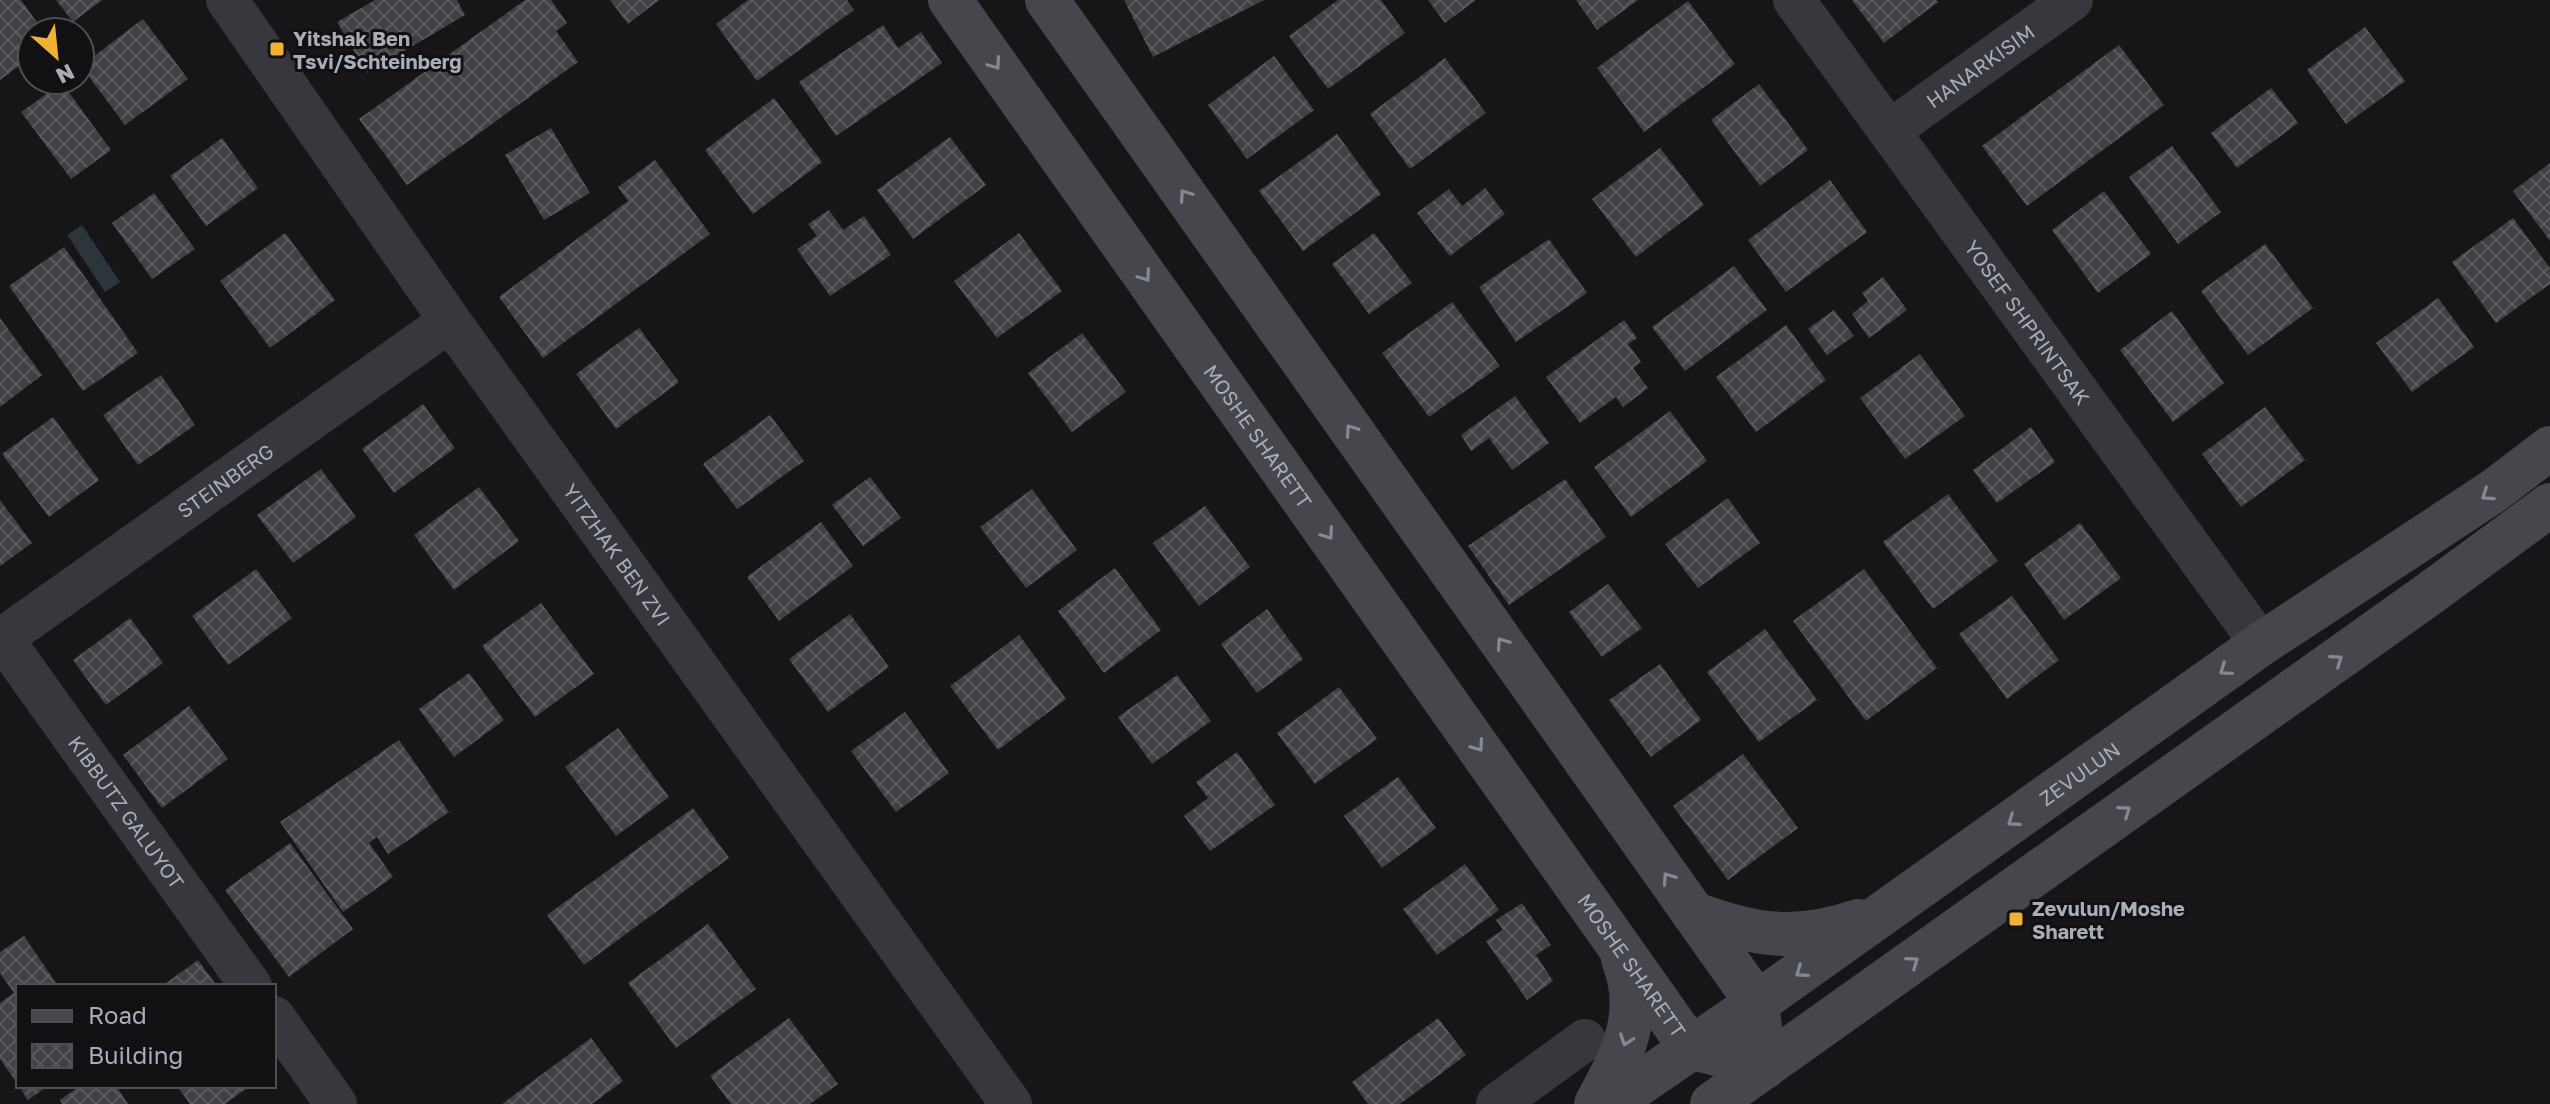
<svg xmlns="http://www.w3.org/2000/svg" width="2550" height="1104" font-family="'Golos Text',sans-serif">
<defs>
<pattern id="building-cross-hatch" width="8" height="8" patternUnits="userSpaceOnUse" patternTransform="scale(2)"><rect width="8" height="8" fill="#404145"/><path d="M0 0l8 8M0 8l8-8" fill="none" stroke="#595a5e"/></pattern>
</defs>
<rect width="100%" height="100%" fill="#161618"/>
<polygon fill="#2c353c" points="82,225 120,282 105,292 67,235"/>
<g fill="url(#building-cross-hatch)">
<polygon points="0,0 21,0 44,32 32,32 32,56 0,80"/>
<polygon points="56,0 102,0 73,22"/>
<polygon points="375,0 457,0 465,15 367,73 337,22"/>
<polygon points="525,0 551,0 567,23 556,31 578,62 407,185 359,119"/>
<polygon points="610,0 659,0 628,24"/>
<polygon points="748,0 847,0 854,10 757,81 716,24"/>
<polygon points="1124,0 1264,0 1153,57"/>
<polygon points="1338,0 1381,0 1405,33 1328,89 1289,36"/>
<polygon points="1428,0 1476,0 1445,23"/>
<polygon points="1576,0 1638,0 1597,30"/>
<polygon points="1852,0 1936,0 1938,2 1884,43"/>
<polygon points="1688,1 1735,64 1644,132 1597,68"/>
<polygon points="143,19 188,79 125,125 81,66"/>
<polygon points="883,25 898,48 921,32 942,63 836,136 799,82"/>
<polygon points="2365,27 2405,81 2346,124 2307,70"/>
<polygon points="2119,45 2164,105 2027,206 1982,146"/>
<polygon points="1274,56 1314,110 1247,159 1208,105"/>
<polygon points="1445,58 1486,113 1410,169 1370,114"/>
<polygon points="62,83 111,150 71,179 21,112"/>
<polygon points="1759,84 1808,150 1760,186 1711,120"/>
<polygon points="2271,88 2298,123 2237,168 2211,133"/>
<polygon points="774,98 822,162 753,214 705,150"/>
<polygon points="551,128 590,193 544,220 505,155"/>
<polygon points="1337,134 1381,194 1303,251 1259,191"/>
<polygon points="950,137 986,185 913,239 877,190"/>
<polygon points="222,138 258,188 206,226 170,176"/>
<polygon points="2172,146 2221,212 2178,244 2129,177"/>
<polygon points="1660,148 1704,205 1636,257 1592,199"/>
<polygon points="655,160 710,234 543,358 499,297 628,201 618,187"/>
<polygon points="2550,163 2550,241 2513,191"/>
<polygon points="1830,180 1867,232 1786,292 1748,240"/>
<polygon points="1485,188 1505,214 1450,256 1417,213 1449,189 1462,206"/>
<polygon points="2104,191 2151,254 2098,293 2052,230"/>
<polygon points="154,193 195,249 152,279 112,223"/>
<polygon points="829,210 843,230 864,216 891,255 830,296 797,249 817,236 808,224"/>
<polygon points="2513,218 2550,268 2550,284 2496,323 2452,262"/>
<polygon points="285,233 335,300 270,348 220,281"/>
<polygon points="1019,233 1062,291 997,338 954,281"/>
<polygon points="1374,233 1412,283 1369,314 1332,264"/>
<polygon points="1549,239 1587,293 1516,342 1479,287"/>
<polygon points="2265,244 2313,308 2248,355 2201,291"/>
<polygon points="64,247 138,353 83,391 9,286"/>
<polygon points="1734,266 1767,310 1685,371 1652,327"/>
<polygon points="1883,277 1907,310 1869,338 1852,314 1868,301 1862,293"/>
<polygon points="2438,298 2474,347 2412,392 2376,343"/>
<polygon points="1452,302 1500,366 1429,417 1382,353"/>
<polygon points="1834,310 1854,336 1827,355 1808,329"/>
<polygon points="2172,311 2224,383 2173,422 2120,350"/>
<polygon points="0,318 42,375 0,407"/>
<polygon points="1624,320 1637,338 1628,344 1641,362 1633,368 1648,388 1623,407 1616,397 1580,423 1546,377"/>
<polygon points="1786,325 1826,380 1756,432 1716,377"/>
<polygon points="639,328 679,382 616,429 576,374"/>
<polygon points="1082,333 1126,392 1072,432 1028,373"/>
<polygon points="1920,354 1965,416 1905,459 1860,398"/>
<polygon points="161,375 195,425 138,465 103,415"/>
<polygon points="1515,396 1549,443 1512,470 1489,438 1471,451 1461,435"/>
<polygon points="423,404 455,448 394,493 362,449"/>
<polygon points="2265,407 2305,460 2241,507 2202,454"/>
<polygon points="1670,411 1707,461 1631,517 1594,467"/>
<polygon points="770,415 804,461 737,509 703,464"/>
<polygon points="53,417 99,480 49,517 2,454"/>
<polygon points="2031,427 2055,462 1997,503 1973,470"/>
<polygon points="321,469 356,517 293,563 257,515"/>
<polygon points="870,477 901,518 863,546 832,505"/>
<polygon points="1565,479 1606,537 1509,605 1468,546"/>
<polygon points="479,487 519,541 454,590 414,535"/>
<polygon points="1032,489 1077,550 1026,588 980,527"/>
<polygon points="1948,494 1998,561 1933,609 1883,542"/>
<polygon points="1728,498 1760,543 1698,588 1665,544"/>
<polygon points="0,500 32,543 0,566"/>
<polygon points="1205,506 1250,567 1199,606 1153,543"/>
<polygon points="821,522 853,566 779,621 747,577"/>
<polygon points="2080,523 2121,578 2064,620 2024,564"/>
<polygon points="1115,568 1161,630 1104,673 1058,611"/>
<polygon points="256,569 292,618 228,665 192,616"/>
<polygon points="1864,569 1937,668 1866,721 1793,621"/>
<polygon points="1608,584 1642,628 1602,657 1569,612"/>
<polygon points="2012,596 2059,660 2007,699 1959,634"/>
<polygon points="541,603 594,674 535,717 482,646"/>
<polygon points="1267,609 1303,659 1257,693 1221,644"/>
<polygon points="850,614 889,667 828,712 789,659"/>
<polygon points="130,618 163,663 106,705 73,660"/>
<polygon points="1765,629 1817,700 1759,742 1707,672"/>
<polygon points="1019,635 1066,699 998,750 950,686"/>
<polygon points="1660,664 1701,720 1651,757 1609,700"/>
<polygon points="469,673 504,720 454,757 419,709"/>
<polygon points="1177,675 1211,721 1152,764 1118,717"/>
<polygon points="1339,687 1377,739 1315,784 1277,733"/>
<polygon points="189,706 228,759 162,808 123,755"/>
<polygon points="905,712 949,773 896,812 851,751"/>
<polygon points="618,728 669,797 616,836 565,767"/>
<polygon points="399,740 449,812 388,854 377,837 369,843 393,877 343,912 280,822"/>
<polygon points="1237,752 1275,805 1210,851 1184,816 1208,798 1196,782"/>
<polygon points="1743,754 1798,828 1728,880 1673,806"/>
<polygon points="1398,777 1436,828 1382,868 1344,816"/>
<polygon points="693,808 729,858 584,965 547,915"/>
<polygon points="290,843 353,929 289,977 225,890"/>
<polygon points="1465,864 1499,910 1437,955 1403,909"/>
<polygon points="1522,903 1551,945 1536,955 1553,981 1527,1000 1486,941 1503,930 1496,920"/>
<polygon points="708,924 756,989 676,1048 628,983"/>
<polygon points="24,936 58,986 18,986 18,1085 0,1059 0,1003 14,993 0,973 0,952"/>
<polygon points="198,960 217,986 162,986"/>
<polygon points="789,1018 838,1084 810,1104 731,1104 710,1076"/>
<polygon points="1438,1018 1466,1055 1400,1104 1368,1104 1352,1082"/>
<polygon points="591,1038 623,1081 592,1104 502,1104"/>
<polygon points="19,1086 48,1086 28,1100"/>
<polygon points="80,1086 116,1086 128,1104 62,1104 60,1100"/>
<polygon points="177,1086 250,1086 225,1104 190,1104"/>
</g>
<g fill="none" stroke-linecap="round" stroke-linejoin="round">
<g stroke="#37383d" stroke-width="42">
<path id="s1" d="M227,0l223,321 561,783"/>
<path id="s2" d="M1794,0l467,644"/>
<path id="s3" d="M1889,131l183,-131"/>
<path id="s4" d="M2,638l249,348"/>
<path id="s5" d="M0,640l450,-319"/>
<polyline points="274,1017 336,1104"/>
<polyline points="1497,1104 1585,1040"/>
</g>
<g stroke="#45474d" stroke-width="44">
<path id="s6" d="M950,0l740,1047 75,20 -8,-64 -710,-1003"/>
<path d="M1693,913c61,23 102,29 165,8"/>
<path d="M1596,1104c26,-48 49,-90 27,-145"/>
<path id="s7" d="M1610,1104l147,-101 504,-359 234,-154 55,-42"/>
<polyline points="1712,1104 2429,594 2550,505"/>
</g>
</g>
<defs><path id="oneway-chevron" d="M-2-3.5L2.5 0L-2 3.5" fill="none" stroke-width="1.6" stroke-linecap="round" stroke-linejoin="round" transform="scale(2)"/></defs>
<g stroke="#858993">
<use href="#oneway-chevron" transform="translate(995 64) rotate(55)"/>
<use href="#oneway-chevron" transform="translate(1185 195) rotate(-125)"/>
<use href="#oneway-chevron" transform="translate(1145 276) rotate(55)"/>
<use href="#oneway-chevron" transform="translate(1351 430) rotate(-125)"/>
<use href="#oneway-chevron" transform="translate(2487 495) rotate(146)"/>
<use href="#oneway-chevron" transform="translate(1328 534) rotate(55)"/>
<use href="#oneway-chevron" transform="translate(1502 643) rotate(-125)"/>
<use href="#oneway-chevron" transform="translate(2337 660) rotate(-35)"/>
<use href="#oneway-chevron" transform="translate(2225 670) rotate(145)"/>
<use href="#oneway-chevron" transform="translate(1478 746) rotate(55)"/>
<use href="#oneway-chevron" transform="translate(2125 811) rotate(-35)"/>
<use href="#oneway-chevron" transform="translate(2013 821) rotate(145)"/>
<use href="#oneway-chevron" transform="translate(1668 878) rotate(-125)"/>
<use href="#oneway-chevron" transform="translate(1913 962) rotate(-35)"/>
<use href="#oneway-chevron" transform="translate(1801 972) rotate(145)"/>
<use href="#oneway-chevron" transform="translate(1626 1040) rotate(109)"/>
</g>
<g fill="#f2b134" stroke="#111113" stroke-width="3">
<rect x="269" y="41" width="16" height="16" rx="4"/>
<rect x="2008" y="911" width="16" height="16" rx="4"/>
</g>
<g text-anchor="middle" dominant-baseline="central" stroke-width="6" stroke-linejoin="round" paint-order="stroke">
<g font-size="20" font-weight="bold" fill="#a8adb8" stroke="#111113" text-anchor="start">
<text x="293" y="38">Yitshak Ben<tspan x="293" dy="23">Tsvi/Schteinberg</tspan></text>
<text x="2032" y="908">Zevulun/Moshe<tspan x="2032" dy="23">Sharett</tspan></text>
</g>
<g font-size="20" fill="#a8adb8" stroke="#111113">
<text stroke="none"><textPath href="#s3" startOffset="112">HANARKISIM</textPath></text>
<text stroke="none"><textPath href="#s2" startOffset="398">YOSEF SHPRINTSAK</textPath></text>
<text stroke="none"><textPath href="#s6" startOffset="534">MOSHE SHARETT</textPath></text>
<text stroke="none"><textPath href="#s5" startOffset="276">STEINBERG</textPath></text>
<text stroke="none"><textPath href="#s1" startOffset="678">YITZHAK BEN ZVI</textPath></text>
<text stroke="none"><textPath href="#s7" startOffset="574">ZEVULUN</textPath></text>
<text stroke="none"><textPath href="#s4" startOffset="214">KIBBUTZ GALUYOT</textPath></text>
<text stroke="none"><textPath href="#s6" startOffset="1182">MOSHE SHARETT</textPath></text>
</g>
</g>
<rect x="16" y="984" width="260" height="104" fill="#111113" stroke="#4d4f55" stroke-width="2"/>
<rect x="32" y="1010" width="40" height="12" fill="#45474d" stroke="#4d4f55" stroke-width="2"/>
<text x="88" y="1024" font-size="24" fill="#a8adb8">Road</text>
<rect x="32" y="1044" width="40" height="24" fill="url(#building-cross-hatch)" stroke="#4d4f55" stroke-width="2"/>
<text x="88" y="1064" font-size="24" fill="#a8adb8">Building</text>
<g transform="translate(56 56) rotate(153)"><circle r="38" fill="#111113" stroke="#4d4f55" stroke-width="2"/>
<path d="M0-6L14 30L0 20L-14 30Z" fill="#f2b134"/>
<text y="-12" font-size="22" font-weight="bold" text-anchor="middle" fill="#a8adb8">N</text>
</g>
</svg>
